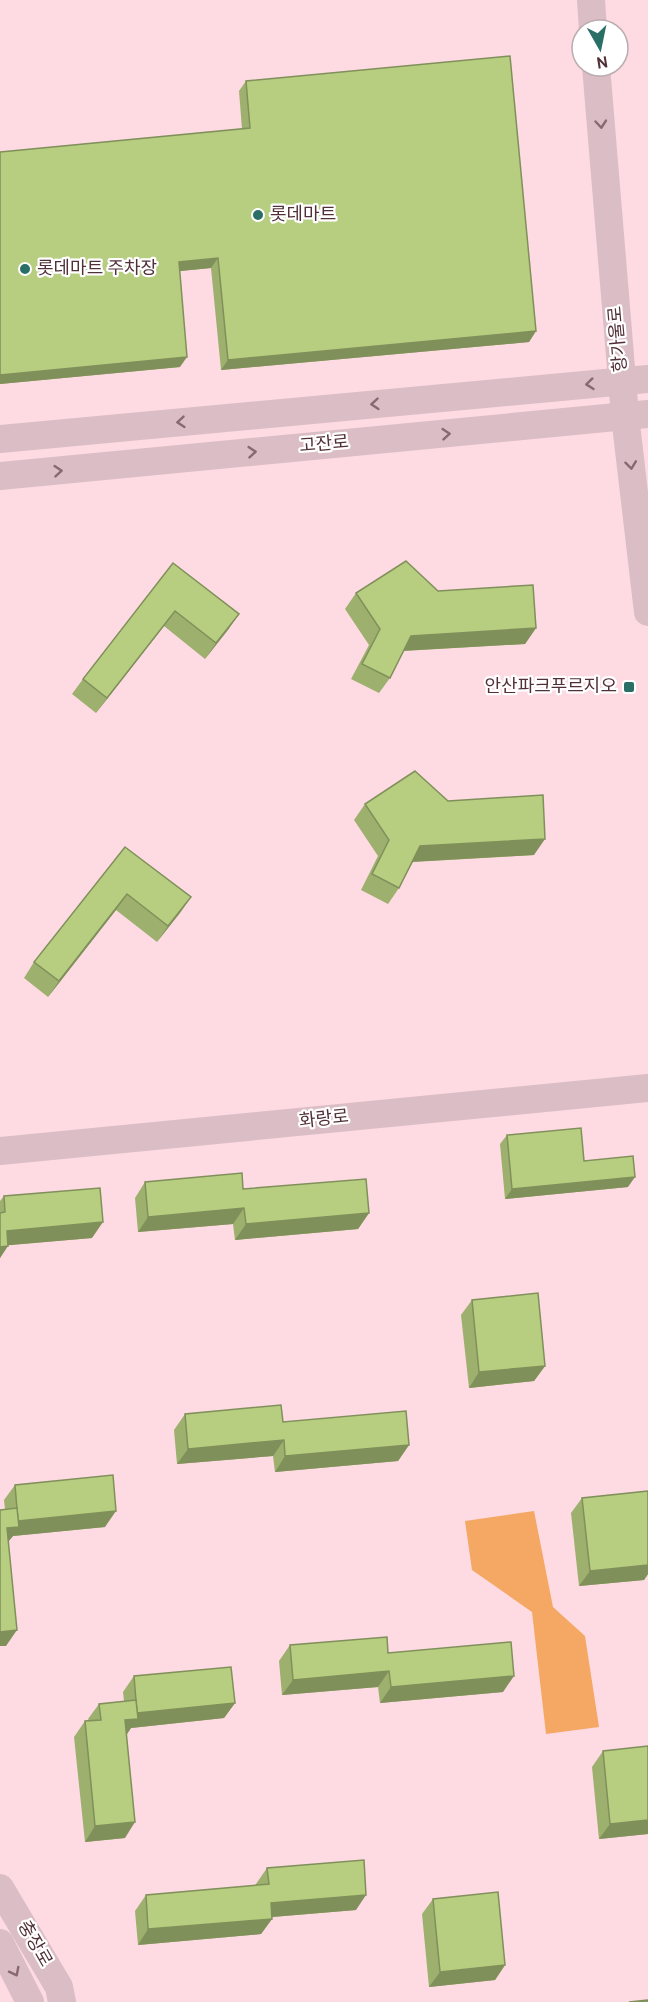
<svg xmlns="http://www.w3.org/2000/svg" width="648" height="2002" font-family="Overpass,'Noto Sans KR',sans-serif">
<rect width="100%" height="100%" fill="#fedae3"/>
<polygon fill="#f4a863" points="534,1511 553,1607 585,1636 599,1727 546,1734 532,1612 472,1570 465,1521"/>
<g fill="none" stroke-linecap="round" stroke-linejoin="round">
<g stroke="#dabdc5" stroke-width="28">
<polyline points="591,0 593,30"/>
<polyline points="596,66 625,416 648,612"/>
<polyline points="0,439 648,379"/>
<polyline points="0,476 648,414"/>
<polyline points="0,1151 648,1088"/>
<polyline points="0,1888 59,1987 62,2002"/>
<polyline points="0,1943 30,2002"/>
</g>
</g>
<g fill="#9db06e">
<polygon points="246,81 536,331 529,342 221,370 211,268 179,271 180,367 0,384 0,152 242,129 239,91"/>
<polygon points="173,563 239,614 205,659 164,626 96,713 72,694 83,679"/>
<polygon points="438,591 536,628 525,644 403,651 390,678 379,693 351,679 369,645 345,609 356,593"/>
<polygon points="365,804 534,855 413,862 399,888 388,904 361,890 378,856 354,820"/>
<polygon points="125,847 191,897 157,942 116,910 48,997 24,978 34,962"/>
<polygon points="507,1135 584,1161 628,1187 505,1199 500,1144"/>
<polygon points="145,1182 243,1189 369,1213 358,1229 235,1240 233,1224 138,1232 135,1198"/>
<polygon points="4,1196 92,1238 8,1245 0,1258 0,1201"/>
<polygon points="472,1300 545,1366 534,1381 469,1388 461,1315"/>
<polygon points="185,1414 283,1422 409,1445 398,1461 275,1472 273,1456 177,1464 174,1430"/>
<polygon points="15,1485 105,1527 13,1536 8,1542 6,1646 0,1646 0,1510 5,1509 4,1500"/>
<polygon points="648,1491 648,1574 644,1580 579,1586 571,1513 582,1498"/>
<polygon points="290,1645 388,1653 503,1692 380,1703 378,1687 282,1695 279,1661"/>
<polygon points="134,1676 235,1703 224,1718 131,1728 127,1734 125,1838 85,1842 74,1737 85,1721 89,1721 88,1719 99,1704 124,1701 123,1692"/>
<polygon points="603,1751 648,1834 599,1839 592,1767"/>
<polygon points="267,1868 356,1910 272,1917 272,1919 261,1934 138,1945 135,1911 146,1895 256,1885 256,1884"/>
<polygon points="433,1899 505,1965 495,1980 429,1987 422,1914"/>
</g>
<g fill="#80905a">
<polygon points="218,258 211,268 171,272 179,262"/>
<polygon points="536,331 529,342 221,370 228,360"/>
<polygon points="187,357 180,367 0,384 0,375"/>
<polygon points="175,611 164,626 96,713 107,698"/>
<polygon points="239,614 228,630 205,659 216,643"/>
<polygon points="536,628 525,644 400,651 411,636"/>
<polygon points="545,839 534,855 409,862 420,846"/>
<polygon points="127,894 116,910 48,997 59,981"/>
<polygon points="191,897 180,913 157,942 168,926"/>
<polygon points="635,1177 628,1187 505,1199 512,1189"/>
<polygon points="244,1208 233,1224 138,1232 148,1217"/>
<polygon points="369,1213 358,1229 235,1240 246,1224"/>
<polygon points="103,1222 92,1238 0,1246 7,1231"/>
<polygon points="8,1246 0,1258 0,1247"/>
<polygon points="545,1366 534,1381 469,1388 479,1372"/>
<polygon points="284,1440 273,1456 177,1464 188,1449"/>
<polygon points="409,1445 398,1461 275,1472 285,1456"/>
<polygon points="116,1511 105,1527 13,1536 8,1542 7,1528 18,1521"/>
<polygon points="648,1565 648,1574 644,1580 579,1586 590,1571"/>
<polygon points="17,1630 6,1646 0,1646 0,1632"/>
<polygon points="389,1671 378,1687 282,1695 293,1680"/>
<polygon points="514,1676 503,1692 380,1703 391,1687"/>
<polygon points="235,1703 224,1718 131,1728 127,1734 125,1720 137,1713"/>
<polygon points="648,1820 648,1834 599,1839 610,1824"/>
<polygon points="135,1822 125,1838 85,1842 95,1826"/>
<polygon points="366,1895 356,1910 260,1918 271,1903"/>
<polygon points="272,1919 261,1934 138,1945 148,1929"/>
<polygon points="505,1965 495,1980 429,1987 440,1972"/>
</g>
<g fill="#b7cd80" stroke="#80905a" stroke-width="1.5">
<polygon points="510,56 536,331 228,360 218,258 179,262 187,357 0,375 0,152 250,128 246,81"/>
<polygon points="406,561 438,591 533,585 536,628 411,636 390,678 362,664 380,629 356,593"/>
<polygon points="173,563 239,614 216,643 175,611 107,698 83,679"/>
<polygon points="415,771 448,801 543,795 545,839 420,846 399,888 372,874 389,840 365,804"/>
<polygon points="125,847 191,897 168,926 127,894 59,981 34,962"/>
<polygon points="581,1128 584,1161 633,1156 635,1177 512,1189 507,1135"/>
<polygon points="242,1173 243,1189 366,1179 369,1213 246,1224 244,1208 148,1217 145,1182"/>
<polygon points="100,1188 103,1222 7,1231 8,1246 0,1247 0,1213 5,1212 4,1196"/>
<polygon points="538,1293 545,1366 479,1372 472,1300"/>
<polygon points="281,1405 283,1422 406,1411 409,1445 285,1456 284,1440 188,1449 185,1414"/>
<polygon points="113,1475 116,1511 18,1521 15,1485"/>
<polygon points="648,1491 648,1565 590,1571 582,1498"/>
<polygon points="17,1508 19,1527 7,1528 17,1630 0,1632 0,1510"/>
<polygon points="387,1637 388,1653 511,1642 514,1676 391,1687 389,1671 293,1680 290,1645"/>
<polygon points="231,1667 235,1703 137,1713 134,1676"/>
<polygon points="136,1700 138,1719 125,1720 135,1822 95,1826 85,1721 101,1720 99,1704"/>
<polygon points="648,1746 648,1820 610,1824 603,1751"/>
<polygon points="364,1860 366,1895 271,1903 272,1919 148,1929 146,1895 269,1884 267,1868"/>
<polygon points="498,1892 505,1965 440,1972 433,1899"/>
<polygon points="648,2000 648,2002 629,2002"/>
</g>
<defs><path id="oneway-chevron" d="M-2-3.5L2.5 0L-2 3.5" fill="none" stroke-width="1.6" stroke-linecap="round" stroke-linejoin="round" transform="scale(1.5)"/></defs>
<g stroke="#886872">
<use href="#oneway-chevron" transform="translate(601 124) rotate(85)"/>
<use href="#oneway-chevron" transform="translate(590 384) rotate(174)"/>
<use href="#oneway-chevron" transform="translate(375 404) rotate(175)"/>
<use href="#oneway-chevron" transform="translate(181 422) rotate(175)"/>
<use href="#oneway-chevron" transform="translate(446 434) rotate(-5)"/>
<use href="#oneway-chevron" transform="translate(252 452) rotate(-5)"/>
<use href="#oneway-chevron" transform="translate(631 465) rotate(83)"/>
<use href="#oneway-chevron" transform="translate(58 471) rotate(-5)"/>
<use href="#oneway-chevron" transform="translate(15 1972) rotate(63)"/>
</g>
<g fill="#296f65" stroke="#fff" stroke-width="2">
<circle cx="258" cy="215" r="6"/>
<circle cx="25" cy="269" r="6"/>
<rect x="623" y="681" width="12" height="12" rx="3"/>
</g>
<g text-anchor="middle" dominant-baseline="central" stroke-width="4.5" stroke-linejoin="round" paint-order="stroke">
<g font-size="18" fill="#52303a" stroke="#fff" text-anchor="start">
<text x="270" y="215">롯데마트</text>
<text x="37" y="269">롯데마트 주차장</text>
<text x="617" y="687" text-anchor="end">안산파크푸르지오</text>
</g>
<g font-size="18" fill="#52303a" stroke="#fff">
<text transform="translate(619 339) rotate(-95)">항가울로</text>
<text transform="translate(324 445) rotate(-5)">고잔로</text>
<text transform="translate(324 1120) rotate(-6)">화랑로</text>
<text transform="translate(34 1944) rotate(60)">충장로</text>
</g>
</g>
<g transform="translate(600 48) rotate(171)"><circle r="28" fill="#ffffff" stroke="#baacb0" stroke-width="1.5"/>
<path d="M0-4.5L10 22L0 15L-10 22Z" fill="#296f65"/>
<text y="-9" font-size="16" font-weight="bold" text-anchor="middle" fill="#52303a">N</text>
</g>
</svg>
